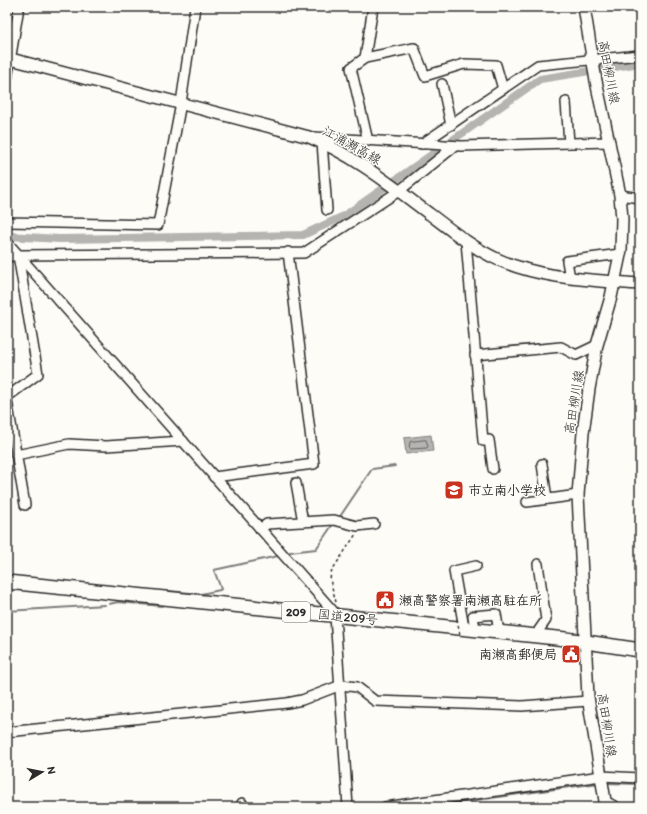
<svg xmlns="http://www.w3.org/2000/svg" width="647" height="814" font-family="Itim,'Klee One',sans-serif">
<rect width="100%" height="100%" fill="#fdfcf7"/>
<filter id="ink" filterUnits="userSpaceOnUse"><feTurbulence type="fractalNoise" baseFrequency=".025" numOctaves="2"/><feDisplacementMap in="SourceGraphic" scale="8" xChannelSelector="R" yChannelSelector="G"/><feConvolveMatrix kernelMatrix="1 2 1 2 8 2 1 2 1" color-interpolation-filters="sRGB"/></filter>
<g filter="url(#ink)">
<polygon fill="#b5b4b1" stroke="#7e7d7b" points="431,435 433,451 406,454 404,438"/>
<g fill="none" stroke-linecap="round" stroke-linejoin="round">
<polygon stroke="#626261" stroke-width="1" points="426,440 428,446 427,448 411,449 409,448 410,442"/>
<g stroke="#7e7d7b" stroke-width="2">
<polyline points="339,518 372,469 395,466"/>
<polyline points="290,552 316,549 333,524"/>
<polyline points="169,591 201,594 220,590 221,589 214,570 278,556"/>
<polyline points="109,604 118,602 162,606"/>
<polyline points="7,611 105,605"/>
<polyline points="605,783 640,784"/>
<polyline points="426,807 599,783"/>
</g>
<polyline stroke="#b5b4b1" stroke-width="8" points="7,236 60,239 303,235 344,216 540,79 640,63"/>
<g stroke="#2b2b2b" stroke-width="12">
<g id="minor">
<polyline points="365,58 373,7"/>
<polyline points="7,79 19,7"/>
<polyline points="442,84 451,125"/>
<polyline points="566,102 569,143"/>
<polyline points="314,137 461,146 610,142"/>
<polyline points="368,141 351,68 365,58 414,48 425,76 464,64 496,65 503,89"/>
<polyline points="322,142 327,210"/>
<polyline points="422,144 538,65 640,55"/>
<polyline points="620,195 640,198"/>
<polyline points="7,222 158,225 181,103 195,7"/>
<polyline points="466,241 483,441 489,440 493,469"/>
<polyline points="7,242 333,611 335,616 348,807"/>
<polyline points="7,257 18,255 304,253 399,191 455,146"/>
<polyline points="570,278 567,261 620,254"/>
<polyline points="475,355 561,347 576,355 597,345"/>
<polyline points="7,397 38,374 18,255"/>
<polyline points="7,400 25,505"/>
<polyline points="16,455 69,444 106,446 183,441"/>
<polyline points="542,464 547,499"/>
<polyline points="214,477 314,464 288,252"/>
<polyline points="296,483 303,522"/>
<polyline points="527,502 578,495"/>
<polyline points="260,529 267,524 334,520 357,526 374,524"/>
<polyline points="538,564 546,620 539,630 539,636"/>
<polyline points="464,628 454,571 476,566"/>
<polyline points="475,629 473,616 496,614 499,632"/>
<polyline points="7,732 287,703 302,700 341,685 357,687 375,701 522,706 588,701"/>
<polyline points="605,801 616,807"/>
<polyline points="242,803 243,807"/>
<polyline points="385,807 601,776 640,778"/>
</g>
</g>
<g stroke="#2b2b2b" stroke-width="14">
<g id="major">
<polyline points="584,7 596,81 620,195 622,219 621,250 611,297 597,345 589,389 583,433 578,495 588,697 601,776 605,801 604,807"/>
<path d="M7,58l302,79c45,18 83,49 122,78 21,16 42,33 66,44 44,20 95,21 143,25"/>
</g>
</g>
<g stroke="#2b2b2b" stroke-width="16">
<polyline id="highway" points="7,582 566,639 640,650"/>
</g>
<polyline stroke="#2b2b2b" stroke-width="1.5" stroke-dasharray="3 3" stroke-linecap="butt" points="336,602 330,580 331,572 356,534"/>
<use href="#minor" stroke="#fdfcf7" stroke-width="9"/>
<use href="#major" stroke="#fdfcf7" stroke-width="11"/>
<use href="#highway" stroke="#fdfcf7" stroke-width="13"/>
<polyline stroke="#2b2b2b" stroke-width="1.5" stroke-dasharray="3 3" stroke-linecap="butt" points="457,619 460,635"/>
</g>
</g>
<defs>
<g id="school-square" transform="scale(1)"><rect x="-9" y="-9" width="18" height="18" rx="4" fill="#c8321e" stroke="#fdfcf7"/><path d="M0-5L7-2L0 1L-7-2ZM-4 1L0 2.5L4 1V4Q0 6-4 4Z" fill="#fff"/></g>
<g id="civic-square" transform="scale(1)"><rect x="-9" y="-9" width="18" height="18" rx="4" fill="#c8321e" stroke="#fdfcf7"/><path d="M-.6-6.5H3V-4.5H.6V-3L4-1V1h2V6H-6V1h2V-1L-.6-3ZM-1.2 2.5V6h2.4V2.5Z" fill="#fff"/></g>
</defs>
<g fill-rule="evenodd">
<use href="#school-square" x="454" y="490"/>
<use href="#civic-square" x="385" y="600"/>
<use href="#civic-square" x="571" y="654"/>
</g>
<g text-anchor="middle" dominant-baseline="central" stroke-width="3" stroke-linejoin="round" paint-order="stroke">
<rect fill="#fdfcf7" stroke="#6a6a68" stroke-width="1" x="282" y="602" width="28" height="20" rx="3"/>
<g font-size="12" font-weight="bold" fill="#2b2b2b">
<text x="296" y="612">209</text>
</g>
<g font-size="13" fill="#2b2b2b" stroke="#fdfcf7">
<text transform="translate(609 72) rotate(79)">高田柳川線</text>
<text transform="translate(352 145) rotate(29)">江浦瀬高線</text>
<text transform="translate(574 402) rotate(-81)">高田柳川線</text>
<text transform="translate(348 617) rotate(6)">国道209号</text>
<text transform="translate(607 725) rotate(81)">高田柳川線</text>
</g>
<g font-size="13" font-weight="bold" fill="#2b2b2b" stroke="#fdfcf7" text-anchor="start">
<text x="468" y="490">市立南小学校</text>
<text x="399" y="600">瀬高警察署南瀬高駐在所</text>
<text x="557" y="654" text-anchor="end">南瀬高郵便局</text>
</g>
</g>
<rect width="647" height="814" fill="none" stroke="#fdfcf7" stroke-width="24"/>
<rect x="12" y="12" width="623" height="790" fill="none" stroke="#2b2b2b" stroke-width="1.5" filter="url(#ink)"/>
<g transform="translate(42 772) rotate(80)" stroke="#fdfcf7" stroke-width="3" paint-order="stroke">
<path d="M0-3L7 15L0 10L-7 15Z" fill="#2b2b2b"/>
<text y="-6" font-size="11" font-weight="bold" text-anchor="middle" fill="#2b2b2b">N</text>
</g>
</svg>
